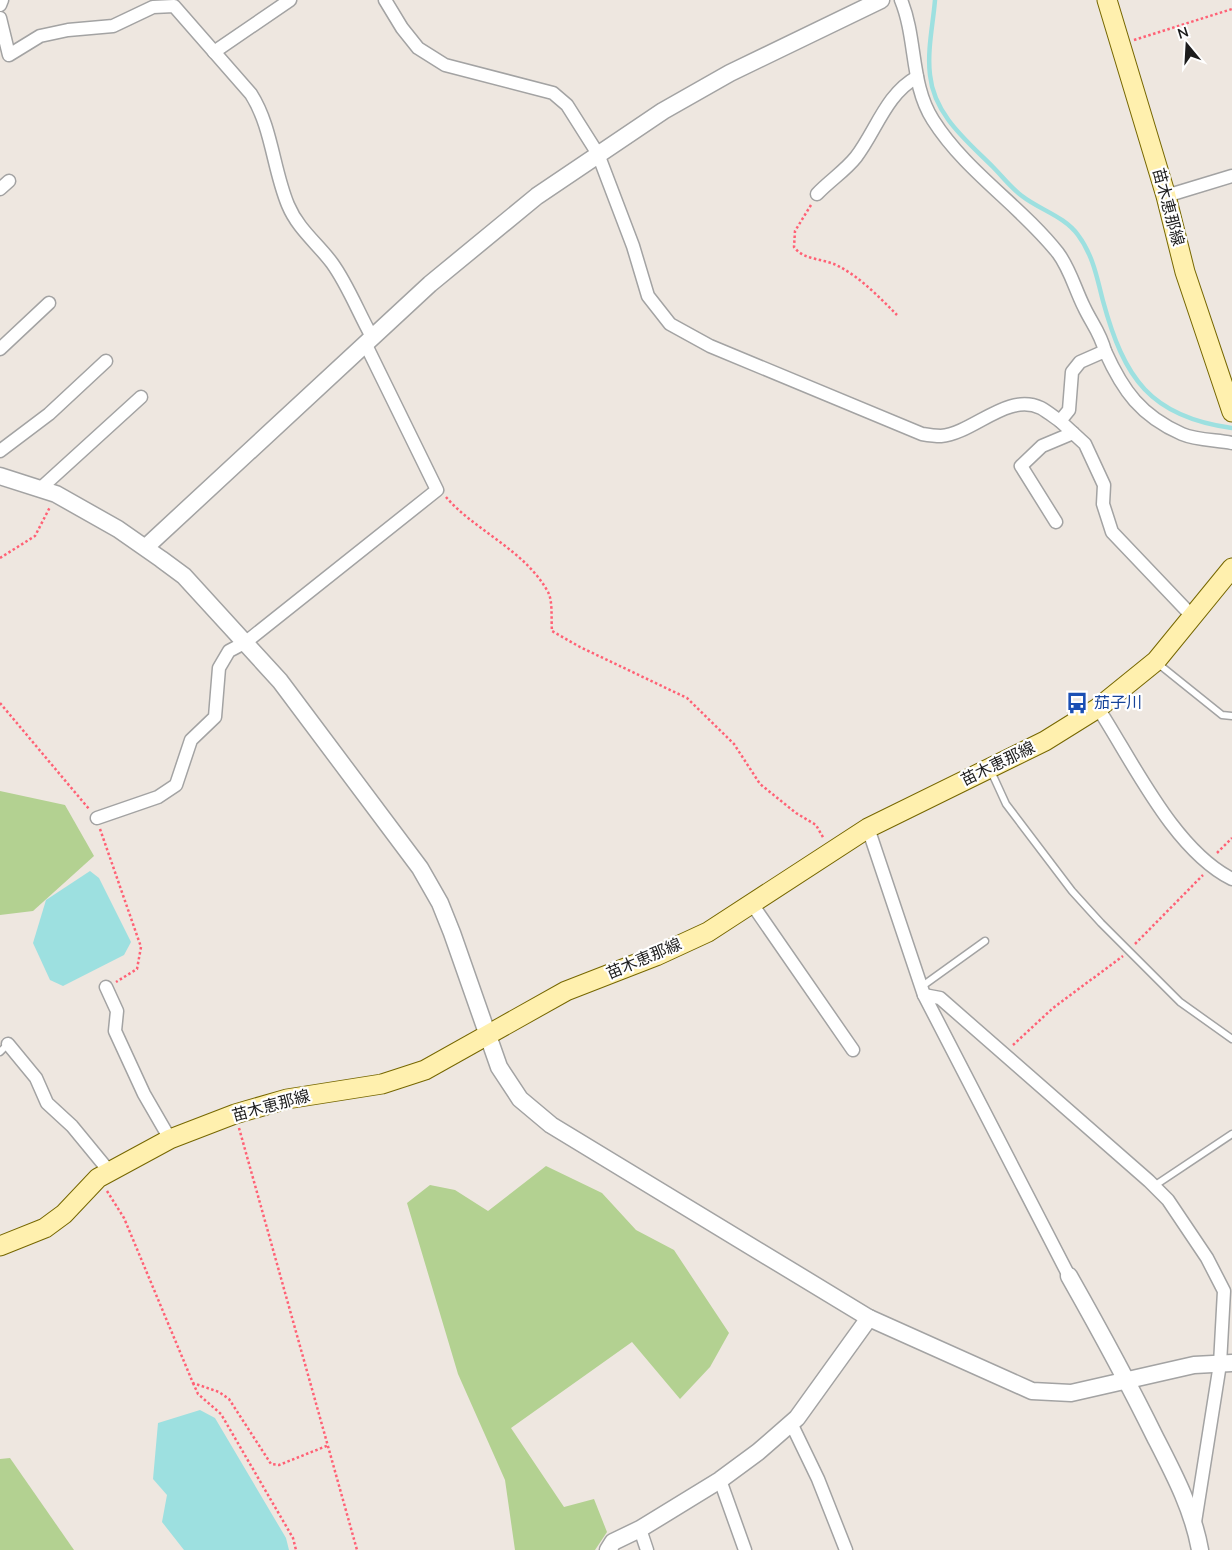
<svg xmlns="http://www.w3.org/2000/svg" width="1232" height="1550" font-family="'Nunito Sans','Noto Sans JP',sans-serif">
<rect width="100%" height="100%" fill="#eee7e0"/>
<g fill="#b3d191">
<polygon points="0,791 65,805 94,856 33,911 0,915"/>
<polygon points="546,1166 602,1193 636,1230 674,1250 729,1333 710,1367 680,1399 632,1342 511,1428 564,1507 594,1499 607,1532 595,1550 515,1550 505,1480 458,1374 407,1203 430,1185 455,1190 488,1211"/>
<polygon points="10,1458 74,1550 0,1550 0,1459"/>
</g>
<g fill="#9de0e0">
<polygon points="90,871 99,878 131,942 124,955 63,986 50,980 33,943 46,900"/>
<polygon points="200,1410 215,1418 286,1538 289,1550 184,1550 162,1522 167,1495 153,1479 158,1423"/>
</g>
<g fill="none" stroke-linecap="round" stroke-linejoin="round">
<path stroke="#9de0e0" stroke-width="4.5" d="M935,0c-2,25 -8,50 -5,75 4,40 37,66 63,92 9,9 18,21 29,29 18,14 42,20 56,39 15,20 19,43 25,66 21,77 47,116 129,127"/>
<g stroke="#a3a3a3" stroke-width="9">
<g id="service">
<polyline points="1156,662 1222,715 1232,716"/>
<polyline points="990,769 1006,804 1072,891 1101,923 1180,1002 1232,1039"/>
<polyline points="921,987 985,941"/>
<polyline points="0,1052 8,1044"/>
<polyline points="1154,1186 1232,1134"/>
</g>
</g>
<g stroke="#a3a3a3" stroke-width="15">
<g id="minor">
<path d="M385,0l17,28 16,20 27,17 108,28 14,12 31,49 35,92 15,50 22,28 40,22 212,88c6,1 13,2 19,2 33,-3 66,-44 100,-28 7,4 13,9 19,13"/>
<path d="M901,0c16,39 9,84 32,120 33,52 87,85 125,133 12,16 17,36 26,54 8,17 16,25 21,44"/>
<polyline points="0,5 2,0"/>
<path d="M0,18l9,37 31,-19 28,-6 45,-4 40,-19 21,-1 77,88c21,33 22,75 37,111 10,24 29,38 44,58 16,22 26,49 40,74"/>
<polyline points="214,52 290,0"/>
<polyline points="0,189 9,181"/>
<path d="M817,194c12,-13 28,-23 39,-37 20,-26 30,-63 61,-80"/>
<polyline points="1166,196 1232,176"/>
<polyline points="0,349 49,303"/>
<polyline points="0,451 49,414 106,361"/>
<polyline points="41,488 141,397"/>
<polyline points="1056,522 1021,466 1042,446 1073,433"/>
<path d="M1192,616l-80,-84 -9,-28 1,-19 -19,-41 -25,-23 9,-11 3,-38 8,-10 25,-11c18,40 36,65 77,83 14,6 35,6 50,9"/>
<path d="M1098,708c35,54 76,142 134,171"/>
<polyline points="97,818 158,797 176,785 191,740 215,717 219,668 229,651 246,642 437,490 365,343"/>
<polyline points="868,828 924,995 1069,1276"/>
<polyline points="752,904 853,1050"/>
<polyline points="106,987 117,1011 115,1031 144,1094 170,1139"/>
<polyline points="924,995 940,998 1149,1181 1168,1200 1207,1258 1224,1291 1220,1364 1195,1522"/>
<polyline points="8,1044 36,1078 47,1103 72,1126 109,1171"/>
<polyline points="791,1423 818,1479 846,1550"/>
<polyline points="720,1480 745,1550"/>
<polyline points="640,1529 647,1550"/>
</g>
</g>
<g stroke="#a3a3a3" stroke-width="19">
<g id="tertiary">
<polyline points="0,476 56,494 118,529 161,559 184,576 280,681 420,868 440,903 452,933 499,1067 520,1099 551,1125 869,1318 1032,1391 1071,1393 1194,1365 1232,1363"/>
<polyline points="146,547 430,284 537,196 663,111 730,73 881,0"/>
<path d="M1069,1276c30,53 59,106 86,161 19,37 38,73 45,113"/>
<polyline points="608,1550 613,1542 640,1529 720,1480 758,1452 797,1418 869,1318"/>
</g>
</g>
<g stroke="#766700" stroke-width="21">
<g id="secondary">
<polyline points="1107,0 1166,196 1185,272 1232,412"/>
<polyline points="0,1246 45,1228 64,1214 98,1178 170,1139 235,1114 287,1099 382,1084 425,1070 566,991 656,956 708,932 868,828 1045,741 1098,708 1156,661 1232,568"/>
</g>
</g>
<g stroke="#ff6175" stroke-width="2.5" stroke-dasharray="2.5 2.5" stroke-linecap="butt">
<polyline points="1134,40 1232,9"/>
<path d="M811,205l-16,26 -1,16c10,14 31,11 46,20 21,11 40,31 57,48"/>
<path d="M446,497c29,34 79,53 102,95 5,9 3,28 4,39l28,16 107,51 47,46 26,40 36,29 20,12 8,14"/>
<polyline points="0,558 35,536 50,507"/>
<polyline points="0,703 89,809"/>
<polyline points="100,829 141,947 137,969 116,982"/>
<polyline points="1217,853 1232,838"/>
<polyline points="1135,944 1203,875"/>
<polyline points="1013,1045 1053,1008 1123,956"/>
<polyline points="239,1128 357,1550"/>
<polyline points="107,1191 124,1218 193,1383 219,1392 229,1399 271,1464 279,1465 329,1445"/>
<polyline points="193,1383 198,1394 221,1414 293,1538 296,1550"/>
</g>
<use href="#service" stroke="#fff" stroke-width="6"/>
<use href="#minor" stroke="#fff" stroke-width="12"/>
<use href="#tertiary" stroke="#fff" stroke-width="16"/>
<use href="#secondary" stroke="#fff0ae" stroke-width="19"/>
</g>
<defs>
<g id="bus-bare" transform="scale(1.725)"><path d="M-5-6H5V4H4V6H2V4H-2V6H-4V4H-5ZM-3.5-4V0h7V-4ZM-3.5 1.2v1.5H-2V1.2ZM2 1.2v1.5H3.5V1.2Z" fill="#1a4fb4" stroke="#fff" stroke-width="2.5" paint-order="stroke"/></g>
</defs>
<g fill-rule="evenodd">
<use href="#bus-bare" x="1077" y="703"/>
</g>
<g text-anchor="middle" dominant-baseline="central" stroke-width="4.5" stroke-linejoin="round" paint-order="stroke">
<g font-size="16" fill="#1c1c1c" stroke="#fff">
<text transform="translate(1168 207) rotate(75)">苗木恵那線</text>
<text transform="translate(998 764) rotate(-26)">苗木恵那線</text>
<text transform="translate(644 959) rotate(-23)">苗木恵那線</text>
<text transform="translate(271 1106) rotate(-15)">苗木恵那線</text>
</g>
<g font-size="16" fill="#164399" stroke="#fff" text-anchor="start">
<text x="1094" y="703">茄子川</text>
</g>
</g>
<g transform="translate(1187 45) rotate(342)" stroke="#ffffff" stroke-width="4" paint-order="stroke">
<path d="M0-4L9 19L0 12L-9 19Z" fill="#1c1c1c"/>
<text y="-8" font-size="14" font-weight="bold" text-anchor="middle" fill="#1c1c1c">N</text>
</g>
</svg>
